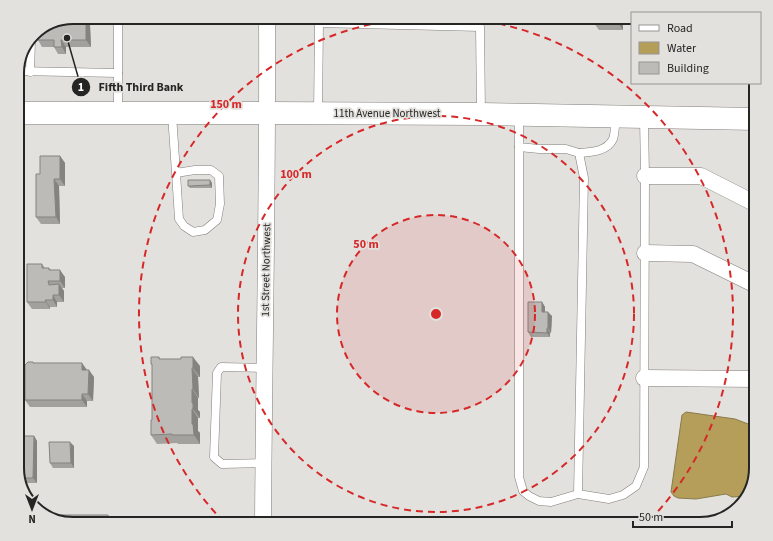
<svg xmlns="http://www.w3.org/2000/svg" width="773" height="541" font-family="'Source Sans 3',sans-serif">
<rect width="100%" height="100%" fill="#e3e1dd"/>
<polygon fill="#b49e5a" stroke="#897a4a" points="686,412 735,419 756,427 756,468 747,496 732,497 726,494 696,499 678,498 674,496 671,492 682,415"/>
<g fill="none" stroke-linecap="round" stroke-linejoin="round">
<g stroke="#807e7b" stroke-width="9">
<g id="lane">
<polyline points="17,71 118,73 118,17"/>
<polyline points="30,72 31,41"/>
<polyline points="118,73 118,112"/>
<polyline points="318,113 319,23 480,27 481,113"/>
<polyline points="172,114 176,173 179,219 184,226 193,232 205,230 217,220 220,204 219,176 211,170 195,170 176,173"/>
<polyline points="519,116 519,147 539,149 566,149 579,153 584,178 578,494"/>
<polyline points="519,147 519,477 523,491 529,496 539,501 551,502 578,494 609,499 623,495 636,486 644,467 645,176 644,118"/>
<path d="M579,153c11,-1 28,-1 34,-14 2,-5 2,-16 3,-22"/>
<polyline points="264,463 222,464 214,457 217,373 221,367 264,368"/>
</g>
</g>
<g stroke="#807e7b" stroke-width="17">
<g id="street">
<polyline points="645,176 701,176 756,204"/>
<polyline points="645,253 693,254 756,285"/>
<polyline points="644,378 756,379"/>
<path d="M263,524c1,-169 5,-338 4,-507"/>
</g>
</g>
<g stroke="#807e7b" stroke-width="23">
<polyline id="secondary" points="17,113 268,113 481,114 756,119"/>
</g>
<use href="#lane" stroke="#fff" stroke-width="8"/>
<use href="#street" stroke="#fff" stroke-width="16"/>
<use href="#secondary" stroke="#fff" stroke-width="22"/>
</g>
<g fill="#a2a19d">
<polygon points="78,17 78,18 90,25 91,47 66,47 66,54 58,54 54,47 42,47 38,40"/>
<polygon points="623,17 623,30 599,30 594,23"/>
<polygon points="60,156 65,163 65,186 59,186 60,224 41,224 36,217 40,174"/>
<polygon points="212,183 212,188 190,188 188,186"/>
<polygon points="42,264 45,268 49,268 51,270 65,277 65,288 62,288 64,291 64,302 57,302 57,307 50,307 50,309 32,309 27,302"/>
<polygon points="542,302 545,307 545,312 552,316 551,333 550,333 550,337 531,337 528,332"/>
<polygon points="159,357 160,359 200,366 200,377 198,377 199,398 198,398 198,410 200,412 200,418 198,418 198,431 200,433 200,444 178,444 177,443 157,444 151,435 152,420 152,365 151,364"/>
<polygon points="33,362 33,363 87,370 94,377 93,401 87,401 87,407 30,407 25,400"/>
<polygon points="34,436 37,441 37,483 23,483 20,478"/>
<polygon points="74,446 74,468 53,468 50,463"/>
</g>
<g fill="#848380">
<polygon points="618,17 623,17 623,30 618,23"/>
<polygon points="86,18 90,25 91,47 86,40"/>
<polygon points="61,40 66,47 66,54 62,47"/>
<polygon points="60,156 65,163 65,186 60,179"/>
<polygon points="54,179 59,186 60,224 56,217"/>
<polygon points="210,180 212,183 212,188 210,185"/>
<polygon points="60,270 65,277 65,288 60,281"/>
<polygon points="59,284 64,291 64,302 59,295"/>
<polygon points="53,295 57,302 57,307 53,300"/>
<polygon points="45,300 50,307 50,309 46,302"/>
<polygon points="542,302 545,307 545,316 542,312"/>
<polygon points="548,312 552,316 551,333 548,328"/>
<polygon points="547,328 550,333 550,337 547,333"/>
<polygon points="193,357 200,366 200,377 193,368"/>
<polygon points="82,363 87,370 82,370"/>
<polygon points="192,368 198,377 199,398 193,389"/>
<polygon points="89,370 94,377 93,401 88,394"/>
<polygon points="192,389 198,398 198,410 200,412 200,418 193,409 192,403"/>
<polygon points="82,394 87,401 87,407 82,400"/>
<polygon points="192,409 198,418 198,431 200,433 200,444 194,435 192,424"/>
<polygon points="34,436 37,441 37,483 33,478"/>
<polygon points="70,442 74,446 74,468 71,463"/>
<polygon points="108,515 113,522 113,524 108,524"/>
</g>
<g fill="#bcbbb7" stroke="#848380">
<polygon points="73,17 73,18 86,18 86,40 61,40 62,47 54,47 54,40 38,40 38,31"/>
<rect x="594" y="17" width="24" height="6"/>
<polygon points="40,156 60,156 60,179 54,179 56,217 36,217 36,174 40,174"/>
<polygon points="188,180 210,180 210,185 188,186"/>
<polygon points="27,264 42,264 42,268 49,268 49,270 60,270 60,281 48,281 49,285 59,284 59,295 53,295 53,300 45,300 46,302 27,302"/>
<polygon points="528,302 542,302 542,312 548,312 548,328 547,328 547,333 528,332"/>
<polygon points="151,357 159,357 159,359 181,359 181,357 193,357 193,368 192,368 193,389 192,389 192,403 193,403 193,409 192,409 192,424 193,424 194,435 172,435 172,434 151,435 151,420 152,420 152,364 151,364"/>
<polygon points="28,362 33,362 33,363 82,363 82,370 89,370 88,394 82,394 82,400 25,400 25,365"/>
<polygon points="20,436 34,436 33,478 20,478"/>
<polygon points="49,442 70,442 71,463 50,463"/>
<polygon points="61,515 108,515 108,524 73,524 61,520"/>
</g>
<circle cx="436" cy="314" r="99" fill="#d62828" fill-opacity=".12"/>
<g fill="none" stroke="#d62828" stroke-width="2" stroke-dasharray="7 5">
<circle cx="436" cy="314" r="99"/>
<circle cx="436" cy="314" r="198"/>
<path d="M224 522A297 297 0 0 1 433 17M439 17A297 297 0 0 1 648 522"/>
</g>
<g text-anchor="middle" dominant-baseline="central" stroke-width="3.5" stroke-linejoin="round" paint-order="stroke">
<g font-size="11" fill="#252523" stroke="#e3e1dd">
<text x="387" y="113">11th Avenue Northwest</text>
<text transform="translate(266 270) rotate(-89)">1st Street Northwest</text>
</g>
</g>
<path d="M0 0H773V541H0ZM73 24H700A49 49 0 0 1 749 73V468A49 49 0 0 1 700 517H73A49 49 0 0 1 24 468V73A49 49 0 0 1 73 24Z" fill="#e3e1dd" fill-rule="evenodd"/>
<path fill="none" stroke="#252523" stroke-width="2" d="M73 24H700A49 49 0 0 1 749 73V468A49 49 0 0 1 700 517H73A49 49 0 0 1 24 468V73A49 49 0 0 1 73 24Z"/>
<circle cx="436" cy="314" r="6" fill="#d62828" stroke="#e3e1dd" stroke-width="2"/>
<g font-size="12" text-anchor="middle" font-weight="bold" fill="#d62828" stroke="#e3e1dd" stroke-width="3.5" stroke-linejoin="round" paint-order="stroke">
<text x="226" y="108">150 m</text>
<text x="296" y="178">100 m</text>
<text x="366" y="248">50 m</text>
</g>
<path fill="none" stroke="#252523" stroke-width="1.5" d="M67 38L81 87"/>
<g fill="#252523" stroke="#e3e1dd" stroke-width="1.5">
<circle cx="67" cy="38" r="4"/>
<circle cx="81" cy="87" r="10"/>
</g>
<g font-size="12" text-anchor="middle" font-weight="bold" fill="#fff">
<text x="81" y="91">1</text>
</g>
<g font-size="12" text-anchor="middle" font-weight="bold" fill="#252523" stroke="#e3e1dd" stroke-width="3.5" stroke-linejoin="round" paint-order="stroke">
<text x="141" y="91">Fifth Third Bank</text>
</g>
<rect x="631" y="12" width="130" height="72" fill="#e3e1dd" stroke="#979693"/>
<rect x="639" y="25" width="20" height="6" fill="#ffffff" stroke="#979693"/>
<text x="667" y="32" font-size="12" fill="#252523">Road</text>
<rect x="639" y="42" width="20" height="12" fill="#b49e5a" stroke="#979693"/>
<text x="667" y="52" font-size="12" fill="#252523">Water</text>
<rect x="639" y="62" width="20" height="12" fill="#bcbbb7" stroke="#979693"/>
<text x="667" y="72" font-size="12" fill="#252523">Building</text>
<g transform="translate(32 509) rotate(180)" stroke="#e3e1dd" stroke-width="3" paint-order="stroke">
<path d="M0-3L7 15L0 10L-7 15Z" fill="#252523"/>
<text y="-6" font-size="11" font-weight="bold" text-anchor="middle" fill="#252523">N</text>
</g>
<path d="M633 521v6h99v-6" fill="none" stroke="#252523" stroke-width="2"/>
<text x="639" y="521" font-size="12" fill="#252523" stroke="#e3e1dd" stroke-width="3" paint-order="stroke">50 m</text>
</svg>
